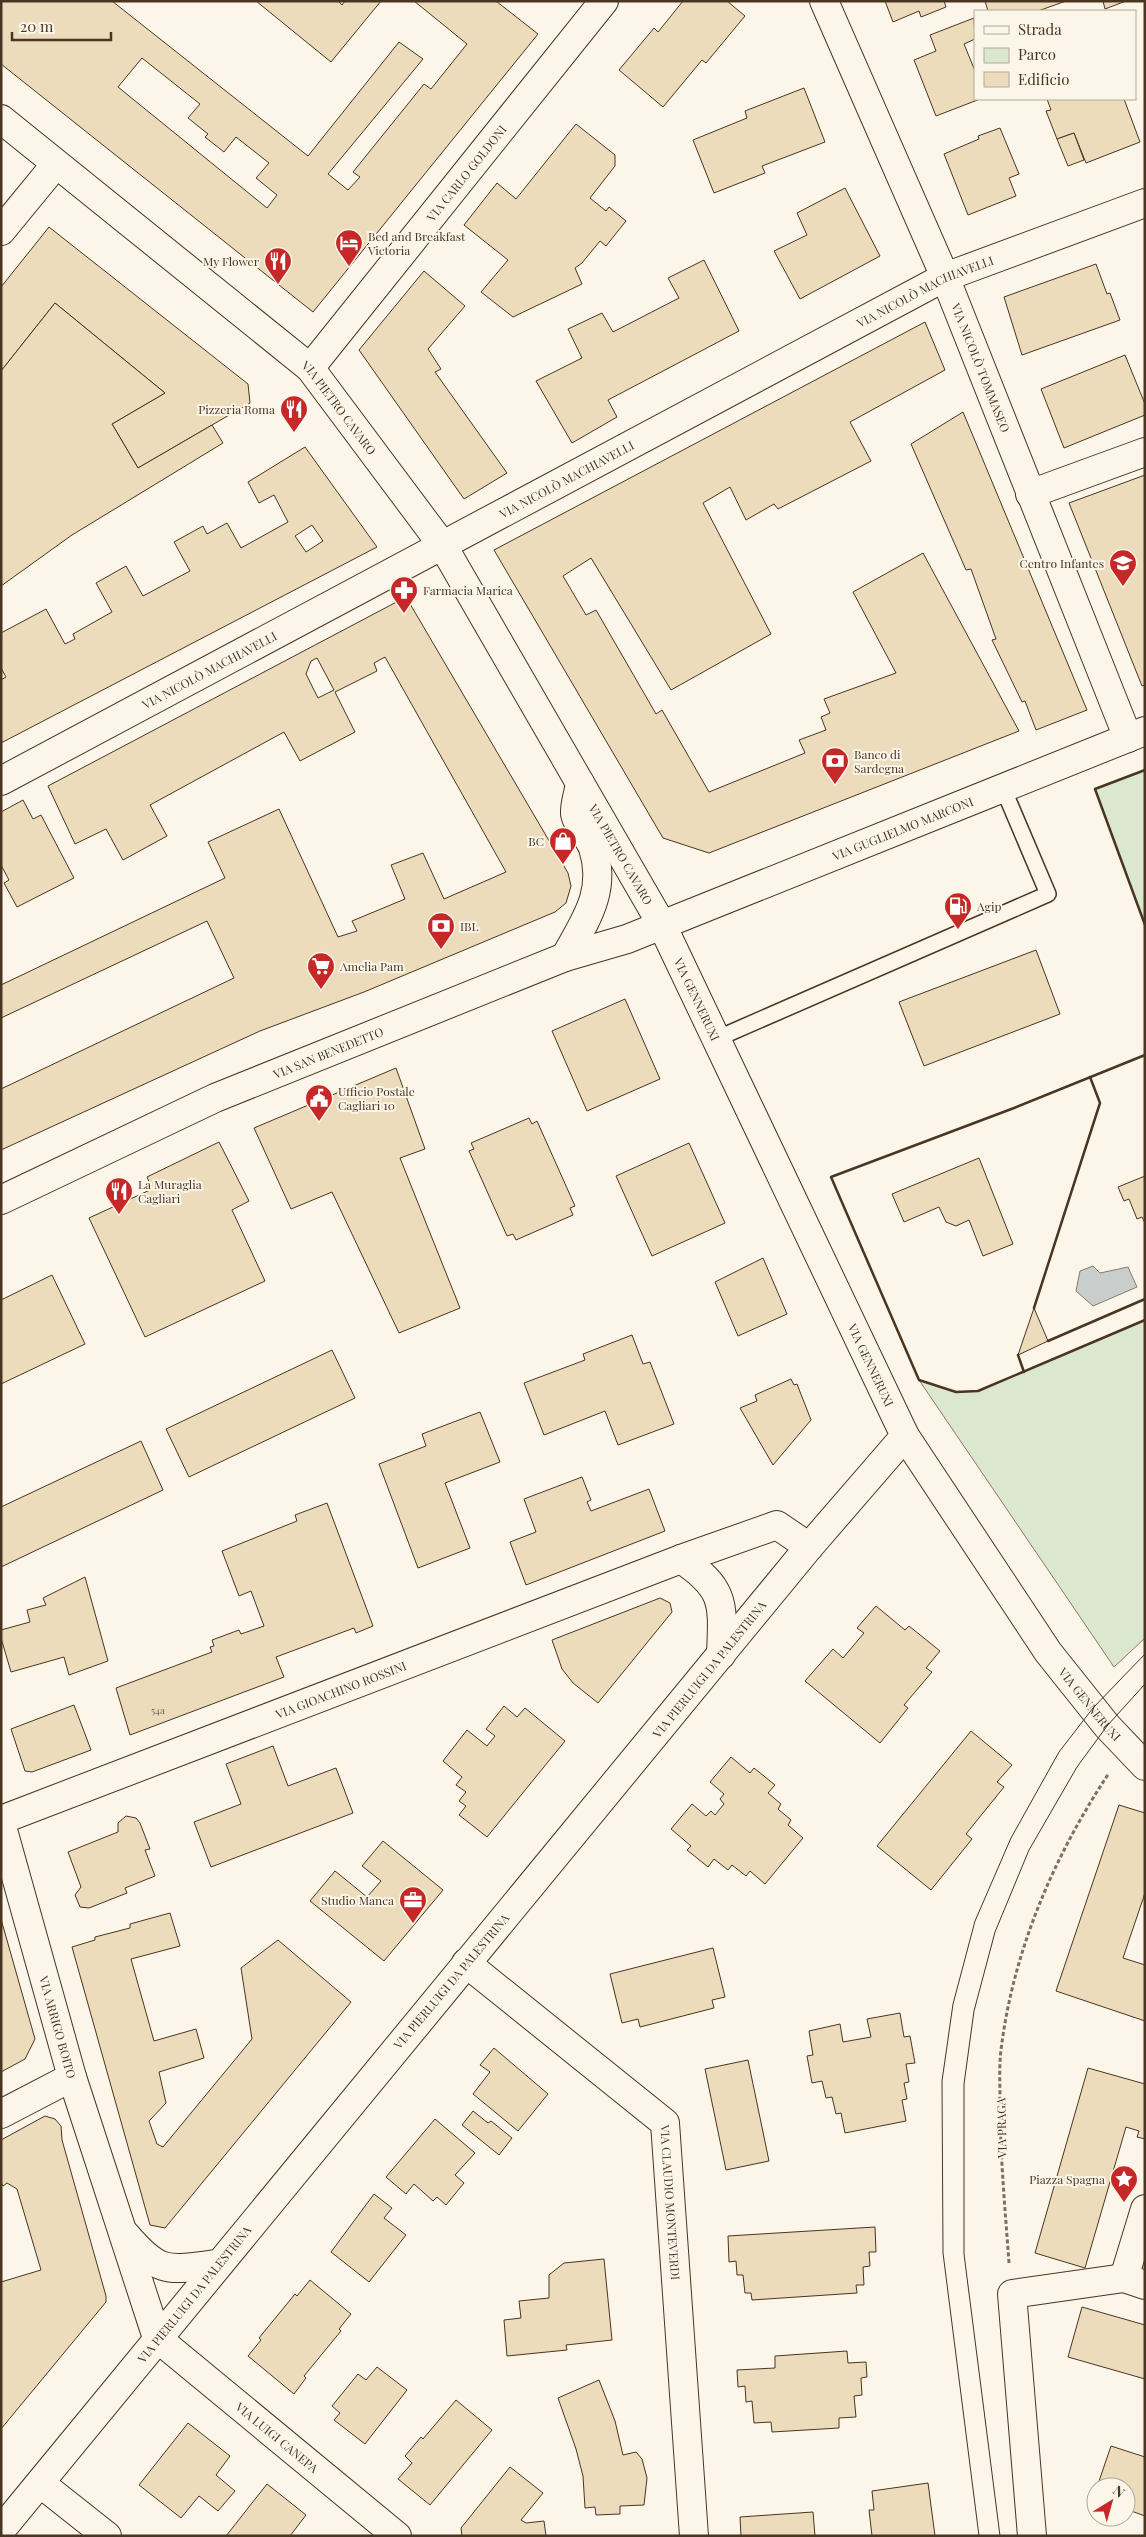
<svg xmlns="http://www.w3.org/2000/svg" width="1146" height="2537" font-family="'Playfair Display',serif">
<rect width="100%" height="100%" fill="#fbf6e9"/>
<g fill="#dce7d0" stroke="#887966">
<polygon points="1145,770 1145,925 1095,789"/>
<polygon points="1145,1320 1145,1638 1114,1667 919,1380 956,1392 978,1391"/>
</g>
<polygon fill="#c9cecd" stroke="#887966" points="1093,1266 1100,1273 1128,1267 1137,1287 1093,1306 1076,1291 1080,1271"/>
<g fill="#ecdcbc" stroke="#4a3520" fill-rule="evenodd">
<path d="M1,1h111l196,155 91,-114 24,17 -95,115 20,16 12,-13 -7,-5 71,-88 7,5 36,-45 -53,-43h82l42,33 -225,278 -312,-248zM142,58l58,46 -12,14 20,16 -3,3 19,15 12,-15 33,26 -13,15 21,17 -10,13 -149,-121z"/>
<polygon points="256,1 338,1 342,5 345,1 381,1 331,62"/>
<polygon points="683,1 727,1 745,16 706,63 702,60 663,107 619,70 654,28 658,32"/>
<polygon points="885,1 944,1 946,7 921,17 919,11 893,22"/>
<polygon points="985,1 1066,1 1038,11 988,11"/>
<polygon points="1103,1 1126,1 1105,9"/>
<polygon points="974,18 975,39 964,44 975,71 975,99 980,99 936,116 914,60 936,51 930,35"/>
<polygon points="804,88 825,142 762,166 765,173 714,193 693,140 747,118 745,111"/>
<polygon points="1047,99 1124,99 1140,142 1086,163 1074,133 1057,139 1046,111 1051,110"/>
<polygon points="576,124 615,155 615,166 590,198 606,211 609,207 626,221 606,246 600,241 582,263 575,268 582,284 513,317 481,292 508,260 464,225 497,183 516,199"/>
<polygon points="1000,128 1019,174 1009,178 1016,196 968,215 944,154 979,139 978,136"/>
<polygon points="1074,133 1084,160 1068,166 1057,139"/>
<polygon points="845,188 880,256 800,299 774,251 807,235 797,213"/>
<polygon points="49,227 248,384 250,403 138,468 112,424 165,393 55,303 1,371 1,287"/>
<polygon points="704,260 739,331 608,400 617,417 572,443 536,381 582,358 568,329 602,313 613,332 679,298 668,278"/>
<polygon points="1096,264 1107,294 1110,293 1120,320 1022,355 1004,297"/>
<polygon points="424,271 465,306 428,349 441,369 435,372 507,473 464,499 359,350"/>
<polygon points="55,303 165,393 112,424 138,468 212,425 223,443 72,535 1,586 1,371"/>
<polygon points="925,322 945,370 850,422 871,461 778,509 774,504 746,520 730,487 703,503 771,634 671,690 591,558 563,576 586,615 596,610 656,714 662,710 709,792 805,753 799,740 826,730 821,717 830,713 824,699 896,673 853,592 923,553 1019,731 709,853 663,838 494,550"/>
<polygon points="1125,355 1145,404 1145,415 1064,448 1041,389"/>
<polygon points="963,412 1087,710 1036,730 1025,701 1022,702 992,640 996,639 971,569 966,570 911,444"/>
<path d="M305,447l72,100 -376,196v-63l5,-3 -5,-9v-35l45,-24 19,35 10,-5 -2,-5 39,-22 -16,-29 30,-17 17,30 47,-25 -16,-29 29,-16 4,8 20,-11 14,25 47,-26 -14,-27 -15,8 -11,-21zM312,525l11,16 -17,11 -11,-16z"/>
<polygon points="1145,475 1145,685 1142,686 1069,503"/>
<path d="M406,597l162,276 3,13 -5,17 -11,9 -191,80 -104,39 -259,119v-61l233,-111 -27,-57 -206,97v-33l224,-107 -17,-36 71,-33 59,128 19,-6 -5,-10 53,-22 -14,-34 32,-12 21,46 62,-27 -121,-215 -11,6 3,8 -42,21 20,40 -55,29 -16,-29 -134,73 17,31 -44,24 -17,-31 -31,15 -27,-58zM317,658l17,32 -16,8 -12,-24 5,-13z"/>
<polygon points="23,800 33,819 41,815 74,878 17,907 4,883 9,880 1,865 1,812"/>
<polygon points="1036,950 1060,1014 924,1066 899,1002"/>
<polygon points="625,999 660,1079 587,1111 552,1031"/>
<polygon points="396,1068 425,1149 400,1158 460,1308 399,1333 332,1192 291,1209 254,1128"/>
<polygon points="529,1118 532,1124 537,1121 575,1206 570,1208 573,1215 516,1240 513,1234 507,1236 469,1151 474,1149 471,1143"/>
<polygon points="219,1142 249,1201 232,1210 265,1281 145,1337 89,1218 152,1189 147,1177"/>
<polygon points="689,1143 725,1223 652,1256 616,1176"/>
<polygon points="979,1158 1013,1244 983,1256 969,1220 956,1226 946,1222 939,1207 904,1222 892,1194"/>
<polygon points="1145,1176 1145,1223 1142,1217 1137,1219 1129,1199 1124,1201 1118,1187"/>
<polygon points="763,1258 787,1314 738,1336 715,1282"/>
<polygon points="52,1275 85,1344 1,1384 1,1300"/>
<polygon points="1034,1308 1048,1341 1018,1355"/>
<polygon points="632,1335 643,1364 650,1362 674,1424 618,1445 605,1411 544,1435 524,1383 585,1360 583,1354"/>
<polygon points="332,1350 355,1398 189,1477 166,1429"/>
<polygon points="791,1379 794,1385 797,1384 811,1420 773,1465 740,1408 757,1401 755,1395"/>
<polygon points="480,1412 500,1462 445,1483 470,1548 418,1568 379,1464 426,1446 422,1434"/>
<polygon points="141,1441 163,1490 1,1567 1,1507"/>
<polygon points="582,1477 591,1500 587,1502 591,1511 649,1489 665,1531 526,1585 510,1542 536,1532 524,1499"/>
<polygon points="327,1503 373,1626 356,1633 354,1628 276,1657 284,1677 130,1735 116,1688 212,1652 210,1647 214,1646 212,1640 239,1630 241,1634 264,1626 251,1591 239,1596 222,1551 297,1521 295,1515"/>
<polygon points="85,1577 108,1661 69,1675 64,1657 11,1672 1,1638 1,1630 30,1622 27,1610 46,1605 43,1598"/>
<polygon points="660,1598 670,1603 672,1612 598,1703 573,1683 562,1669 552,1640"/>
<polygon points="876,1606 905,1630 909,1626 940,1651 926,1668 932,1672 904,1705 908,1708 880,1743 805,1681 833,1649 843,1658 864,1633 857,1628"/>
<polygon points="74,1705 91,1750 32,1772 25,1771 11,1729"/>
<polygon points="504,1706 517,1717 525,1708 565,1741 487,1837 459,1815 466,1806 459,1801 466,1792 456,1785 462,1777 443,1761 467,1730 487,1746 495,1736 486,1729"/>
<polygon points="971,1731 1012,1765 997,1782 1004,1787 966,1834 972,1839 931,1890 877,1846"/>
<polygon points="273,1746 288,1786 336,1768 353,1813 211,1867 194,1822 241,1804 226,1764"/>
<polygon points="731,1757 750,1773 754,1768 775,1785 768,1793 781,1804 778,1809 791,1820 788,1825 803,1838 765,1884 750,1871 746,1876 732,1865 728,1870 714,1859 708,1867 687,1850 691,1846 671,1829 692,1804 706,1816 711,1811 715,1815 724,1804 720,1799 724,1794 710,1782"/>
<polygon points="1119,1805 1145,1813 1145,1893 1123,1958 1145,1965 1145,2021 1056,1991"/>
<polygon points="126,1816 136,1818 140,1823 150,1849 145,1850 155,1876 125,1888 127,1893 89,1908 80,1907 75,1895 81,1887 68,1852 118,1832 118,1823"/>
<polygon points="383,1841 443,1890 384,1961 310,1901 335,1871 367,1897 381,1881 362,1866"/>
<polygon points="170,1913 180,1946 131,1959 154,2041 196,2029 204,2058 159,2072 166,2103 149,2121 157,2144 163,2147 252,2039 241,1968 278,1940 351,2002 165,2228 150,2225 72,1947 95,1940 95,1937 130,1928 130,1924"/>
<polygon points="1,1919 35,2039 25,2059 1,2072"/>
<polygon points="713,1948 725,1997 712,2000 714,2008 640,2027 638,2019 622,2023 610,1974"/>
<polygon points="900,2013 904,2037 910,2036 915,2063 906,2064 909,2082 904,2083 907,2099 902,2100 906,2121 845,2133 841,2113 836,2114 832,2097 826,2098 822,2081 812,2083 807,2056 813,2055 809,2031 840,2024 843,2042 871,2037 867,2019"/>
<polygon points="494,2048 548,2094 518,2131 473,2094 490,2072 480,2065"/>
<polygon points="748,2060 769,2161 726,2170 705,2069"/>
<polygon points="1088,2068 1145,2084 1145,2139 1137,2137 1139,2131 1126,2127 1085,2268 1035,2253"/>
<polygon points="473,2111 488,2123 491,2121 512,2138 499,2155 462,2125"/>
<polygon points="45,2116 55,2119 61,2126 62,2140 106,2296 106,2302 1,2429 1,2282 41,2270 17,2189 7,2183 3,2186 1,2183 1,2140"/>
<polygon points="435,2119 475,2153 455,2175 464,2183 446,2205 437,2197 433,2201 414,2184 406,2194 386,2177"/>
<polygon points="374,2194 392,2208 384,2218 406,2235 369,2282 331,2252"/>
<polygon points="875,2227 876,2252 869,2252 870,2266 863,2267 864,2285 856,2285 857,2293 752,2300 751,2293 745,2293 743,2275 737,2275 736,2261 729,2262 728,2236"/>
<polygon points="604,2259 612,2340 566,2345 567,2350 507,2356 504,2320 521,2318 519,2301 549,2298 549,2275 564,2263"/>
<polygon points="310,2280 351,2314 339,2329 341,2331 304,2376 306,2378 294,2394 248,2356 261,2340 259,2338 295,2294 297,2296"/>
<polygon points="1082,2307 1145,2325 1145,2379 1068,2357"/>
<polygon points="847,2351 848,2363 866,2362 867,2377 861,2378 862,2395 854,2396 856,2417 839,2418 839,2428 772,2432 771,2422 754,2423 752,2401 746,2402 745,2386 738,2387 737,2370 775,2368 775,2356"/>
<polygon points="377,2367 407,2390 365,2444 334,2420 340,2413 332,2406 358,2374 366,2380"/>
<polygon points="599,2380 615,2421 623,2455 636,2452 642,2459 647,2478 644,2505 620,2506 620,2514 596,2515 595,2507 585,2508 583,2476 576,2449 558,2398"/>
<polygon points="456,2400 492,2430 430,2505 398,2479 412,2463 405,2456 421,2437 423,2439"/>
<polygon points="188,2423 230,2456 216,2475 235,2491 218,2511 199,2496 181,2518 139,2485"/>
<polygon points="1111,2446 1145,2457 1145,2516 1126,2509 1126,2487 1097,2487"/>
<polygon points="510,2467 543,2493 521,2520 526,2523 544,2521 546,2536 462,2536 461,2528"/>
<polygon points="928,2483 935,2536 872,2536 869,2510 874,2510 872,2491"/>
<polygon points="267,2484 306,2515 290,2536 226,2536"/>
<polygon points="813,2512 815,2536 741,2536 740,2517"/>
</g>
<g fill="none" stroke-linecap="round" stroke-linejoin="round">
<g stroke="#4a3520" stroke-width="18">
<polyline id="lane" points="716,1039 1048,894 1003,788"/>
</g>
<g stroke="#4a3520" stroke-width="30">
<g id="street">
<path id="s1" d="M824,1l121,276 183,461"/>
<polyline points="1,231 56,164"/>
<path id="s2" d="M310,368l294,-367"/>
<polyline points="1030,494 1145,452"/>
<path id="s3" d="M1,781l944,-504 200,-74"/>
<path d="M565,957c20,-36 42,-65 28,-109 -4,-11 -16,-22 -18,-34 -1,-9 4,-22 5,-31"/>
<path id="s4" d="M905,1436l143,216 59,74 38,40"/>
<path d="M681,1559c45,30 42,45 40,96"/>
<path id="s5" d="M1,1820l680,-261 96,-34 32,22"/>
<path id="s6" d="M1,1823l71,254 85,261 240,198"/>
<path id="s7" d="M466,1963l199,160 29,413"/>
<polyline points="1,2114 72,2077"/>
<polyline points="1145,2209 1124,2278 1145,2285"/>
<path d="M126,2235c34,40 42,35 92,29"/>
<polyline points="40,2483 107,2536"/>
<polyline points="1032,2536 1012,2294 1124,2278"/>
</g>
</g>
<g stroke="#4a3520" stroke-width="30">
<g id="secondary">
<path id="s8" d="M1,119l309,249 133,178 219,379 243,511 -96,111 -808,983"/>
<path id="s9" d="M1,1200l214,-102 350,-141 62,-18 518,-208"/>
</g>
</g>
<path stroke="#7f6f5c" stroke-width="3" stroke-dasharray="4 2.5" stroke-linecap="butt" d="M1009,2263c-4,-55 -9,-109 -9,-163 0,-17 -1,-34 1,-50 12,-99 53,-194 108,-277"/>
<use href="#lane" stroke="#fbf6e9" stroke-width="15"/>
<use href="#street" stroke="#fbf6e9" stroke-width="28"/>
<use href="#secondary" stroke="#fbf6e9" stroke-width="28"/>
<g stroke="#4a3520" stroke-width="1">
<polyline points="979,2536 943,2253 942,2081 953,2004 975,1921 1011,1838 1059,1752 1093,1708 1145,1654"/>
<polyline points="1000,2536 964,2254 964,2084 974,2011 995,1932 1029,1850 1077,1767 1107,1726 1145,1684"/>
</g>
<g stroke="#4a3520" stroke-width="2.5">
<polyline points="1145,770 1095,789 1145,925"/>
<polyline points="1145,1055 1014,1108 831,1177 919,1380 956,1392 978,1391 1145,1320"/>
<polyline points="1034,1308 1100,1103 1090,1077"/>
<polyline points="1048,1341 1145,1299"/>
<polyline points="1018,1355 1024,1372"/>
</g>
</g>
<defs>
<g id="hotel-pin" transform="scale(1.4375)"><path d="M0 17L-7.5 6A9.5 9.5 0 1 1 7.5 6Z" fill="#c62828" stroke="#fbf6e9"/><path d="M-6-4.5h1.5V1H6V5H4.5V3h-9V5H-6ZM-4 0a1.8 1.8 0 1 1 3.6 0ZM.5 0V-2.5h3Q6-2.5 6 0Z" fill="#fff"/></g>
<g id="restaurant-pin" transform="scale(1.4375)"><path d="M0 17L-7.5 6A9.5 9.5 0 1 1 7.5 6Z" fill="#c62828" stroke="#fbf6e9"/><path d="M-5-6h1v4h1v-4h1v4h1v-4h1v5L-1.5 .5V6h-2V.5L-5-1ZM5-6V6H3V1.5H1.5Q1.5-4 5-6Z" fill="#fff"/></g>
<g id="school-pin" transform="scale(1.4375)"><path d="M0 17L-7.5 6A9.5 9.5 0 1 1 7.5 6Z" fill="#c62828" stroke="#fbf6e9"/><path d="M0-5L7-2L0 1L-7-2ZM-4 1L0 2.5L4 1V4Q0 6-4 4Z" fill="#fff"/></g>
<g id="pharmacy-pin" transform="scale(1.4375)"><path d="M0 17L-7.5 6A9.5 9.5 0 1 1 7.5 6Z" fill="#c62828" stroke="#fbf6e9"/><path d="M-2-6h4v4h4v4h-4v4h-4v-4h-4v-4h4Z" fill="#fff"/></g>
<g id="bank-pin" transform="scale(1.4375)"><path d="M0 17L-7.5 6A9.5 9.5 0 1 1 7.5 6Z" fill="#c62828" stroke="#fbf6e9"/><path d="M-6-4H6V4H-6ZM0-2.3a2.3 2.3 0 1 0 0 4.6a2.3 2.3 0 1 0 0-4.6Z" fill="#fff"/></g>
<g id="shop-pin" transform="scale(1.4375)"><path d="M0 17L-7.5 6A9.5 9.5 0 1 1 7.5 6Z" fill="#c62828" stroke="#fbf6e9"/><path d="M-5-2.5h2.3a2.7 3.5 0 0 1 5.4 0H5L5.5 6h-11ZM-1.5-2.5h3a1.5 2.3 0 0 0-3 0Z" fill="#fff"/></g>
<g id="fuel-pin" transform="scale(1.4375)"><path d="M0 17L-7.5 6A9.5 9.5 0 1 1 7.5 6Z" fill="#c62828" stroke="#fbf6e9"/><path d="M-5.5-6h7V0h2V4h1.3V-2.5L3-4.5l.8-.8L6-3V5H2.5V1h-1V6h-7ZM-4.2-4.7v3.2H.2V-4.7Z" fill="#fff"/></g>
<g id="supermarket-pin" transform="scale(1.4375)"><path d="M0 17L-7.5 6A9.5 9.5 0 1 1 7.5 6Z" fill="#c62828" stroke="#fbf6e9"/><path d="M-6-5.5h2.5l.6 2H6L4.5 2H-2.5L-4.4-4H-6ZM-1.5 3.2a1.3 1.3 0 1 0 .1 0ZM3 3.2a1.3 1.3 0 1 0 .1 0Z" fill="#fff"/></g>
<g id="civic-pin" transform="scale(1.4375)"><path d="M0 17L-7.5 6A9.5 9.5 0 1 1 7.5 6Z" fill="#c62828" stroke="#fbf6e9"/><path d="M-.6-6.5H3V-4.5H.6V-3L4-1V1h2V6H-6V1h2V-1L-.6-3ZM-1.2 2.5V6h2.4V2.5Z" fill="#fff"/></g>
<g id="office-pin" transform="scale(1.4375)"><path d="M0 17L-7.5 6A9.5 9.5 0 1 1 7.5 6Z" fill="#c62828" stroke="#fbf6e9"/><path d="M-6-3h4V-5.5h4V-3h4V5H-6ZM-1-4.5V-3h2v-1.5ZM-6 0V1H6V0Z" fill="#fff"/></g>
<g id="sight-pin" transform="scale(1.4375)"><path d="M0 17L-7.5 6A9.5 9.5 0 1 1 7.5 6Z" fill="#c62828" stroke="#fbf6e9"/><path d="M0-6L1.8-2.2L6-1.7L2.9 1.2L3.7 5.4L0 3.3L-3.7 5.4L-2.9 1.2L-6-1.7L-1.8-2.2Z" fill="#fff"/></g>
</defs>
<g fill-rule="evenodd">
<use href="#hotel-pin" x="349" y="243"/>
<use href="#restaurant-pin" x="278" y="261"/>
<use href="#restaurant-pin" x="294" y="409"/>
<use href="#school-pin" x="1123" y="563"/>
<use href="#pharmacy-pin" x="404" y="590"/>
<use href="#bank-pin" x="835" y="761"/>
<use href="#shop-pin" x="563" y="841"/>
<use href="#fuel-pin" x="958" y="906"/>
<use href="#bank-pin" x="441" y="926"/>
<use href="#supermarket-pin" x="321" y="966"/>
<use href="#civic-pin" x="319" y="1098"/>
<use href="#restaurant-pin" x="119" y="1191"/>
<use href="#office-pin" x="413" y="1900"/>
<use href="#sight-pin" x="1124" y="2179"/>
</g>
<g text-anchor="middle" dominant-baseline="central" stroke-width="4" stroke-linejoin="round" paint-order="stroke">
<g font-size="10" fill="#725f47">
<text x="158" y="1710">54a</text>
</g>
<g font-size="12" fill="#4a3520" stroke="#fbf6e9">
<text stroke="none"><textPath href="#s2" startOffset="250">VIA CARLO GOLDONI</textPath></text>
<text stroke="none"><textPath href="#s3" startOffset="1046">VIA NICOLÒ MACHIAVELLI</textPath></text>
<text stroke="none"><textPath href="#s1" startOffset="399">VIA NICOLÒ TOMMASEO</textPath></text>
<text stroke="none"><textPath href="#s8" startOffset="446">VIA PIETRO CAVARO</textPath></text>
<text stroke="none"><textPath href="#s3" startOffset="641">VIA NICOLÒ MACHIAVELLI</textPath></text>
<text stroke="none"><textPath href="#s3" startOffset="236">VIA NICOLÒ MACHIAVELLI</textPath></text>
<text stroke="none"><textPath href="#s9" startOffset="976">VIA GUGLIELMO MARCONI</textPath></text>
<text stroke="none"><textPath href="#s8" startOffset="975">VIA PIETRO CAVARO</textPath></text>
<text stroke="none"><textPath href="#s8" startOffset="1139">VIA GENNERUXI</textPath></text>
<text stroke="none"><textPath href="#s9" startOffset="359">VIA SAN BENEDETTO</textPath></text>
<text stroke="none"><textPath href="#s8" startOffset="1544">VIA GENNERUXI</textPath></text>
<text transform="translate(709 1669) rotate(-51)">VIA PIERLUIGI DA PALESTRINA</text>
<text stroke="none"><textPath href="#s5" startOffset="364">VIA GIOACHINO ROSSINI</textPath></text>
<text stroke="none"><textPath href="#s4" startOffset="326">VIA GENNERUXI</textPath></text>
<text transform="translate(451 1981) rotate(-50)">VIA PIERLUIGI DA PALESTRINA</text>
<text stroke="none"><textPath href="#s6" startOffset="212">VIA ARRIGO BOITO</textPath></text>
<text transform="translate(1001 2128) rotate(-91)">VIA PRAGA</text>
<text stroke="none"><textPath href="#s7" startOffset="335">VIA CLAUDIO MONTEVERDI</textPath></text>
<text transform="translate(194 2294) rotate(-51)">VIA PIERLUIGI DA PALESTRINA</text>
<text stroke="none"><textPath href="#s6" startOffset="694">VIA LUIGI CANEPA</textPath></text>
</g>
<g font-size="12" fill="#4a3520" stroke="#fbf6e9" text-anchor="start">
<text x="368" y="236">Bed and Breakfast<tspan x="368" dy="14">Victoria</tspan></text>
<text x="259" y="261" text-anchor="end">My Flower</text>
<text x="275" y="409" text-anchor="end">Pizzeria Roma</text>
<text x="1104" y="563" text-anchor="end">Centro Infantes</text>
<text x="423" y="590">Farmacia Marica</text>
<text x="854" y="754">Banco di<tspan x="854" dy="14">Sardegna</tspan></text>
<text x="544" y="841" text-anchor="end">BC</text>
<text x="977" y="906">Agip</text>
<text x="460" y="926">IBL</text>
<text x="340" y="966">Amelia Pam</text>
<text x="338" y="1091">Ufficio Postale<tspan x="338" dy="14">Cagliari 10</tspan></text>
<text x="138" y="1184">La Muraglia<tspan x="138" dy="14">Cagliari</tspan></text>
<text x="394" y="1900" text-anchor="end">Studio Manca</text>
<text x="1105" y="2179" text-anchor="end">Piazza Spagna</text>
</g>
</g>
<rect width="1146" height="2537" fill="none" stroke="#4a3520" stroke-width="5"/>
<rect x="974" y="10" width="162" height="90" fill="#fbf6e9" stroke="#b4a999"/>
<rect x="984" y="26" width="25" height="8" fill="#fbf6e9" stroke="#b4a999"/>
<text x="1018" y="35" font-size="15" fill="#4a3520">Strada</text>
<rect x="984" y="48" width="25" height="15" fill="#dce7d0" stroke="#b4a999"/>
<text x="1018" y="60" font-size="15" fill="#4a3520">Parco</text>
<rect x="984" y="72" width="25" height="15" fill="#ecdcbc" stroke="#b4a999"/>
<text x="1018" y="85" font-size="15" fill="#4a3520">Edificio</text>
<g transform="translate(1111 2502) rotate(37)"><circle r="24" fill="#fbf6e9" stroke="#b4a999"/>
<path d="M0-4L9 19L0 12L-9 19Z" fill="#c62828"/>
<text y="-8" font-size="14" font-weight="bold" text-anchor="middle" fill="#4a3520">N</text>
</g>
<path d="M12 32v8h99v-8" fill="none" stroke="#4a3520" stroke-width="2.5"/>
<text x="20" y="32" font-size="15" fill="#4a3520" stroke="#fbf6e9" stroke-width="4" paint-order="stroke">20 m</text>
</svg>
